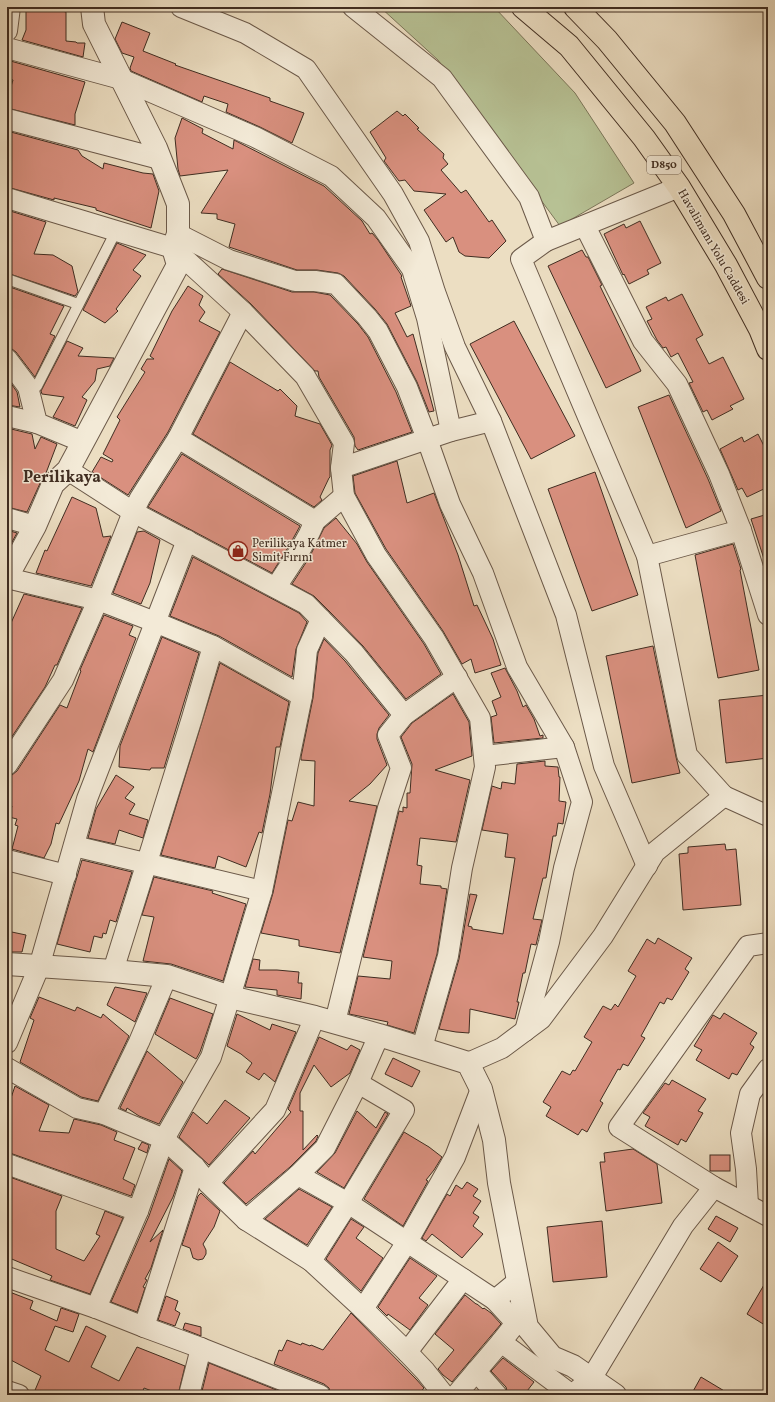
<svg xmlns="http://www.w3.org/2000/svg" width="775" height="1402" font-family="Vollkorn,serif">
<rect width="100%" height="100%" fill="#ecdec2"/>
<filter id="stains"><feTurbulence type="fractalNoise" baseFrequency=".005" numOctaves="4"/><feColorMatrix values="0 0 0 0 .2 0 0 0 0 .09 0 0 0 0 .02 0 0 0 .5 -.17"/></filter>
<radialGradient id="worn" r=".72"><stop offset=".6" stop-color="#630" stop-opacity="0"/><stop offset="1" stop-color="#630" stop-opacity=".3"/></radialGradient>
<polygon fill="#b7c194" stroke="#7c775a" points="380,7 493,7 495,8 575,93 634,183 560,226 438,60"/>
<g fill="#d9907f" stroke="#402d21">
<polygon points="26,7 45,7 66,12 66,41 76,42 77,43 85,43 83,57 22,40 26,30"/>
<polygon points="122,22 150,33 143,51 176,64 175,65 270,98 270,101 304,113 292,143 260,127 226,112 228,104 204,96 202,102 131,71 130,68 134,57 122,53 115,39"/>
<polygon points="7,60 85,82 75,114 75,125 7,108 7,100 13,80 7,78"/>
<polygon points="397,111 403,116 405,114 419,128 417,129 444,154 443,158 448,164 441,170 461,193 466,190 489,222 492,220 506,241 489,258 465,256 459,252 453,237 446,242 424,210 446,194 414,191 405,180 399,181 384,161 386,158 370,132"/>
<polygon points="182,118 203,129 202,133 233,149 234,140 324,186 362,221 370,234 372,233 378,240 402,276 401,277 411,306 395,313 407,337 413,334 434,411 429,412 417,382 387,324 375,309 344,276 338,273 317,270 297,270 229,247 235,224 217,219 217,214 201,213 228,170 180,176 178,169 175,138"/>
<polygon points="7,131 78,150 82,156 103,169 104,163 143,173 153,174 159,191 151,228 96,210 96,208 54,198 54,200 7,187"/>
<polygon points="7,210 46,222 34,254 53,255 72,266 78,292 75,296 7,273"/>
<polygon points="640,221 661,263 647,270 649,274 629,284 624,274 623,275 604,234 624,224 626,228"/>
<polygon points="117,243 146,255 133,270 141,276 116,309 118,311 105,323 83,310"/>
<polygon points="582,250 586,257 588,257 602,285 600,286 641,371 606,388 548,266"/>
<polygon points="222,269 292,292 314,292 330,295 358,324 368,337 396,392 412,432 358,450 355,446 354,437 319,377 318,371 315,371 251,304 218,274"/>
<polygon points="7,286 64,306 50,334 55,336 35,377 16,352 12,349 8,348"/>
<polygon points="188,286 203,296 199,305 205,312 199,321 220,332 168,432 128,495 92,472 101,457 112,462 113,460 103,454 120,420 117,417 145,372 141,369 147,359 154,359 150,356 172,311"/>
<polygon points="682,294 703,335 696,339 709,364 723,357 744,399 730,406 733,409 712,420 707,410 703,412 689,383 693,382 678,353 671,357 666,347 663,348 657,340 647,321 652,319 646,307 666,297 668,301"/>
<polygon points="514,321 575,436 531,459 470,344"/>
<polygon points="67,341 83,348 78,356 114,358 110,366 97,369 95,381 82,397 87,400 75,426 53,417 64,397 42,394 41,391"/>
<polygon points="230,362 278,391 280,389 297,406 295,416 320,424 332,445 330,450 330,477 329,478 320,497 322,500 314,507 193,434"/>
<polygon points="8,379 17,392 20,407 7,405"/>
<polygon points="669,395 708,479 721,511 686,528 638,407"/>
<polygon points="7,428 32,434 35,449 41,437 57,444 46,473 42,479 27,512 7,507"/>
<polygon points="758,434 768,454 768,487 747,497 742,488 738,490 720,449 742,437 744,442"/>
<polygon points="182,454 300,526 289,546 272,573 148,507"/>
<polygon points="397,461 407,503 434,493 458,555 474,606 477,605 493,639 501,665 475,673 471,659 462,664 443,631 386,549 355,493 353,476"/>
<polygon points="595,472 638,595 592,611 548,489"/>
<polygon points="72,497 96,508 103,537 111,536 91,586 36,573 45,550 47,551"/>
<polygon points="768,514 768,562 765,562 751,519"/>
<polygon points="336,518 357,544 367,562 424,644 441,674 406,699 363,646 330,612 314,596 292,584 309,558 324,528"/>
<polygon points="7,530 17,533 7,551"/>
<polygon points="144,531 160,540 150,583 141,604 113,593 137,532"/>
<polygon points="733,544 741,569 740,570 759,670 718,678 695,555"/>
<polygon points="193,557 299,613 307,622 296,649 292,677 219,636 170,616"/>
<polygon points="24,594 82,608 57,665 55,665 45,687 7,744 7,632"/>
<polygon points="104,615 133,626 129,635 136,638 93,752 88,749 79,781 59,824 56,823 51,844 44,858 12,849 18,826 15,825 17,819 9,817 12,806 7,804 7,776 12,775 17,771 60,705 67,708 81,671 80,670"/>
<polygon points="162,637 199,653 164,768 151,768 150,770 119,767 120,746"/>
<polygon points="324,639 345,661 389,715 379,728 377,734 377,739 387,765 370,784 349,801 377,806 340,953 299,946 299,940 261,933 273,893 288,820 292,821 298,802 314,806 315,761 301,760 301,757 313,698 318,653"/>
<polygon points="653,646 676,757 680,773 632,783 606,656"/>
<polygon points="220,663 289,702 280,747 276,747 270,794 262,833 259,832 246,867 218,856 215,868 161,855"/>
<polygon points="505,668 517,691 523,707 526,705 534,719 540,736 543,735 543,738 494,743 491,717 497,715 492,701 501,697 491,673"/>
<polygon points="453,694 469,722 472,756 435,770 470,780 456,842 420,838 417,865 422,866 420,884 441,886 441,888 447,889 437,954 414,1033 387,1025 388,1022 349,1014 358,976 390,979 392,961 363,957 399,811 403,812 403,807 407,808 407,793 410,793 412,764 401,737 412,723"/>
<polygon points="768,695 768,758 726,763 719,700"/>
<polygon points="545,761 545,766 558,767 559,777 560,777 559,801 566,802 563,824 558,823 556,836 553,836 546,878 543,878 533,919 542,920 536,945 531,944 525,973 523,973 517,1002 519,1002 515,1019 470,1009 469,1033 456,1032 439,1029 459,959 470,894 477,895 468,926 472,927 472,929 503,934 515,858 505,857 508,834 482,830 492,786 501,789 502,782 515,784 517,764"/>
<polygon points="116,775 134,787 125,798 135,804 129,814 148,820 143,838 119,830 115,844 88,838 96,809"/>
<polygon points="725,844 726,850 736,849 741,905 683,910 679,854 688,853 688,847"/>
<polygon points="82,860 132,872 116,922 110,920 106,934 103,933 102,938 94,936 90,952 57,944"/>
<polygon points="154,877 213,891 212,893 246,904 223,981 171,964 143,961 154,917 142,915"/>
<polygon points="7,931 26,935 22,952 7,952"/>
<polygon points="658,938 692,958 685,969 689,972 672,1000 667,998 664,1004 660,1002 641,1036 645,1038 628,1066 623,1064 620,1070 618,1069 600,1101 603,1103 587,1132 582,1129 578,1135 546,1116 551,1107 543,1102 562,1071 570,1075 573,1070 575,1071 592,1042 584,1037 603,1006 611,1010 615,1004 618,1007 636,976 628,971 647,939 655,944"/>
<polygon points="253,959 260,960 259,970 277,970 299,972 298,983 302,983 301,999 277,995 277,990 245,987"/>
<polygon points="115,987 147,993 135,1022 107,1005"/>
<polygon points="39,997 75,1011 77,1007 101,1018 103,1014 129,1036 98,1101 81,1097 20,1062 34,1020 30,1018"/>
<polygon points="170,998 213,1014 200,1052 196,1059 155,1034"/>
<polygon points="724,1013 757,1033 750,1044 754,1047 737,1075 732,1073 729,1079 696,1060 702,1050 694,1046 713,1015 720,1019"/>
<polygon points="237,1014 270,1030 272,1024 296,1032 275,1082 264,1073 259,1080 246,1072 252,1063 241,1054 227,1046"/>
<polygon points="319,1037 347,1050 351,1045 360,1050 350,1073 331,1087 314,1065 300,1093 300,1111 303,1111 303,1150 317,1135 318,1136 316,1141 290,1167 246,1204 224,1183 253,1151 255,1154 291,1112 288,1109"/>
<polygon points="147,1051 183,1082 159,1124 139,1116 127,1108 126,1111 120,1108"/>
<polygon points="393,1058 420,1071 412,1087 385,1074"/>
<polygon points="672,1080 706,1099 698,1111 703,1113 686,1142 681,1139 678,1145 645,1126 650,1117 643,1113 665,1083 669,1085"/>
<polygon points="15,1086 49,1105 39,1131 69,1133 74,1119 101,1125 117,1132 114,1140 135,1148 123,1179 135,1185 131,1196 7,1152 7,1110"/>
<polygon points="225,1100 250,1118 209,1165 179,1137 193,1112 207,1124"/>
<polygon points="357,1111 376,1128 385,1112 388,1114 344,1188 317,1172 335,1153"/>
<polygon points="404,1132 429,1147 442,1157 434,1170 426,1180 428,1181 403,1226 364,1199"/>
<polygon points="142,1142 149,1145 147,1153 138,1149"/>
<polygon points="633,1149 657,1164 662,1203 606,1211 600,1162 605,1162 604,1153"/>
<rect x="710" y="1155" width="20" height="16"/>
<polygon points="169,1159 182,1171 173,1197 150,1242 163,1230 151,1268 145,1279 147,1280 143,1287 145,1288 137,1312 111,1302 149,1216"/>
<polygon points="7,1176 62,1196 56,1211 56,1249 84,1261 100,1236 96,1234 105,1211 123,1218 90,1294 50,1280 52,1276 7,1257"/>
<polygon points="467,1182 478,1189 473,1196 481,1201 473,1213 479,1217 473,1226 483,1234 462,1258 432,1234 426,1241 422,1238 447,1194 450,1196 456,1185 462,1189"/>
<polygon points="299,1189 332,1207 307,1245 265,1219"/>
<polygon points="201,1193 220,1211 214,1227 203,1244 206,1250 206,1254 203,1259 198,1260 193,1258 190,1248 182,1245 198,1196"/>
<polygon points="716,1216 738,1228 730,1242 708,1229"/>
<polygon points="351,1219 364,1227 356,1238 383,1258 361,1291 326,1259"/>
<polygon points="602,1221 607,1277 553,1282 547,1227"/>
<polygon points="718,1242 738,1256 721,1282 700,1269"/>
<polygon points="410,1258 437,1276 419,1298 428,1305 410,1330 388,1314 387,1316 378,1307"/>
<polygon points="768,1278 768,1327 747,1314"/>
<polygon points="7,1291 33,1301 30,1309 57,1321 61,1308 79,1314 73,1332 55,1326 45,1350 69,1362 86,1326 106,1336 91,1367 119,1381 137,1347 185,1366 178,1395 162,1395 144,1388 142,1393 145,1395 33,1395 41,1376 7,1358"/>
<polygon points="465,1295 476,1304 477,1304 483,1309 484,1308 491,1313 501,1324 452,1382 443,1375 438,1369 454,1350 435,1334"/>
<polygon points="166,1296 178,1301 175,1310 180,1313 175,1326 158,1320"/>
<polygon points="351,1313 416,1379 424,1388 418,1395 331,1395 329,1388 324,1384 274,1364 279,1350 282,1351 287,1340 301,1345 302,1343 310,1346 311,1345 323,1350"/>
<polygon points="185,1323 201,1327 201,1336 183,1329"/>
<polygon points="503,1358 534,1382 524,1395 508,1395 506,1387 491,1371"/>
<polygon points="209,1363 289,1395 201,1395"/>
<polygon points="701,1377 731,1395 691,1395"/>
</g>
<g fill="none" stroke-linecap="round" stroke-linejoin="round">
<g stroke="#6b5949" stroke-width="12">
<g id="service">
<polyline points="7,279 78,304"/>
<polyline points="29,394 37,386 116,231"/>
</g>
</g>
<g stroke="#6b5949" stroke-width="22">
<g id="minor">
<polyline points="181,7 245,33 306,69 393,194 419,241 435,292 455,347 491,421 566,615 604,766 647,866"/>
<polyline points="353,7 442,78 529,197 546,241 679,187"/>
<polyline points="7,31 10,7"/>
<polyline points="7,48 121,79 255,137 331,176 376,218 412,269 427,318 451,431"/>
<polyline points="7,119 160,159"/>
<polyline points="7,198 173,248 243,312 305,376 344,443 341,468 344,496 376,555 434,638 480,718 485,767 462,868 448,956 422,1048"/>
<polyline points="585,226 643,341 677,384 719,474 741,530 768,615"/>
<polyline points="178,234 229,260 295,281 315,281 336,284 367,317 378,331 407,387 427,439 450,504 483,573 517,667 564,747 582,802 564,868 549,942 525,1031"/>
<polyline points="7,359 28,387 37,423 83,442"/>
<polyline points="7,416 37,423"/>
<polyline points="178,438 315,521"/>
<polyline points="341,468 451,431 491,421"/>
<polyline points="68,470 133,512 306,604 354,653 404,715 457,677"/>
<polyline points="7,518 35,526"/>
<polyline points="647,556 741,530"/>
<polyline points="7,578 98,600 155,622 213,646 302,696 262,891 230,997 211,1057 164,1139 138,1211 96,1308"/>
<polyline points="276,587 299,552 309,534 315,521 344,496"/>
<polyline points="302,696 307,650 321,619"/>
<polyline points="484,756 564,747"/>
<polyline points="7,765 63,680 98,600 133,512 140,498 178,438 243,312"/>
<polyline points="724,796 768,816"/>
<polyline points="74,846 262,891"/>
<polyline points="7,860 66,875"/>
<polyline points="768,943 748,946 619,1127 714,1187 768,1216"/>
<polyline points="113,971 192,718 213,646"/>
<polyline points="335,1022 388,808 401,768 388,735 404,715"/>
<polyline points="7,1043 39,967 87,799 187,540"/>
<polyline points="468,1063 502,1048 541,1019 603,936 655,852 724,796 687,755 647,556 521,259 546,241"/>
<polyline points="7,1068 77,1108 104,1114 164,1139 195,1167 208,1183 246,1220 311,1261 363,1309 407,1352 425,1371 444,1395"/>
<polyline points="104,1114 139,1042 167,976"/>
<polyline points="7,1164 138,1211"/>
<polyline points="298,1175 348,1203 495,1300 518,1281"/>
<polyline points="208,1183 275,1110 315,1017"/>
<polyline points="748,1205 746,1169 741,1133 750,1094 768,1069"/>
<polyline points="246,1220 298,1175 325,1148 358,1083 379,1035"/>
<polyline points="311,1261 348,1203 404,1110 358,1083"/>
<polyline points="7,1277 96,1308 144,1327 201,1348 320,1395"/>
<polyline points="495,1300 516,1323 501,1342"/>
<polyline points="363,1309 407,1242 455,1157 481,1089"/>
<polyline points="144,1327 195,1167"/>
<polyline points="407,1352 463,1279"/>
<polyline points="476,1371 497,1395"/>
<polyline points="7,1391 19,1395"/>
<polyline points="189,1395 201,1348"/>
<polyline points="456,1395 501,1342 572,1395"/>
<polyline points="572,1395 591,1379 683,1226 714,1187"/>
</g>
</g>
<g stroke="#6b5949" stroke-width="24">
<g id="tertiary">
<polyline points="7,577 35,526 53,484 68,470 178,265 173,248 178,234 178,204 156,148 94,24 92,7"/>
<polyline points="7,964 113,971 167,976 230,997 315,1017 379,1035 468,1063 481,1089 494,1140 499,1183 527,1327 552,1357 573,1366 615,1395"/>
</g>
</g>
<g stroke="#402d21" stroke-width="24">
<g id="trunk">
<polyline points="523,7 569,46 644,138 679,187 726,265 760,329 768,349"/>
<polyline points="575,7 607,40 675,123 734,214 768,278"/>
</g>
</g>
<use href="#service" stroke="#f3ead7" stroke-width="10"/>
<use href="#minor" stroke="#f3ead7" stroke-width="20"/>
<use href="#tertiary" stroke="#f3ead7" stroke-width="22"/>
<use href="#trunk" stroke="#ecdec2" stroke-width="22"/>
</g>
<defs>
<g id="shop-ring" transform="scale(1)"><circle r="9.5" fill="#f3ead7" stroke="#8f2418" stroke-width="1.5"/><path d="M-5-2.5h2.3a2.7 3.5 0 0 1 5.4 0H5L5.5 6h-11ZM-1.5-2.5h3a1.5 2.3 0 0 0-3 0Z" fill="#8f2418"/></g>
</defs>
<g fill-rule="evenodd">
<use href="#shop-ring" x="238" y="551"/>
</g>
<g text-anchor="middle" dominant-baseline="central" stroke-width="3" stroke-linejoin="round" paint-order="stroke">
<rect fill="#f3ead7" stroke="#766658" stroke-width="1" x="647" y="156" width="34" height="18" rx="3"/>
<g font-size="11" font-weight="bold" fill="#402d21">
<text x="664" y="165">D850</text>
</g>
<g font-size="12" fill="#402d21" stroke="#f3ead7">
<text transform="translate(713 247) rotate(60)">Havalimanı Yolu Caddesi</text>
</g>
<g font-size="12" fill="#402d21" stroke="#f3ead7" text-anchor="start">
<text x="252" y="544">Perilikaya Katmer<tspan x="252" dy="14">Simit Fırını</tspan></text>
</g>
<g font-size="16" font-weight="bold" fill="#402d21" stroke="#f3ead7">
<text x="62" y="478">Perilikaya</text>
</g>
</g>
<rect width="775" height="1402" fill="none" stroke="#ecdec2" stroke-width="24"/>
<rect x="8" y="8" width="759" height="1386" fill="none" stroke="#402d21" stroke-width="2"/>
<rect x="12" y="12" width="751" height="1378" fill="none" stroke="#402d21"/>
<rect width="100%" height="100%" filter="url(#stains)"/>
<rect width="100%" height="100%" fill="url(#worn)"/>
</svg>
